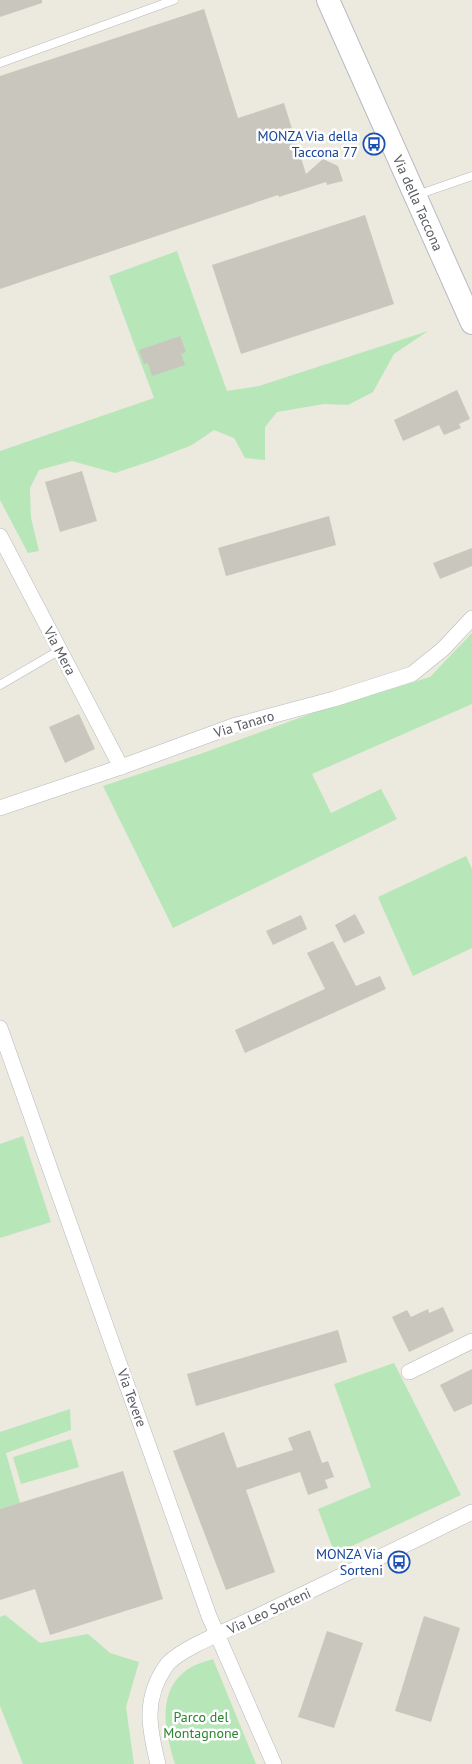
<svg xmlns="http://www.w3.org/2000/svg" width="472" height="1764" font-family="'PT Sans',sans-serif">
<rect width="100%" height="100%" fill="#ece9de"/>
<g fill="#b7e7b8">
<polygon points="177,251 227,391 259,386 428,331 394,354 373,392 348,405 324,404 277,412 265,427 265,460 245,458 234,438 214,430 192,445 154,460 115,473 72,461 39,470 30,488 31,518 39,551 28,553 0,500 0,451 154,398 109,276"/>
<polygon points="472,633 472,704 312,774 331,813 381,789 397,819 173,928 103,786 200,754 313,713 430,677"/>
<polygon points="466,856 472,869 472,948 413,976 378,897"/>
<polygon points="23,1136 51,1222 0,1238 0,1144"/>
<polygon points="394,1363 461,1495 335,1554 318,1509 371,1487 334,1384"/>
<polygon points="70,1409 71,1430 6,1453 20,1503 0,1509 0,1432"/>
<polygon points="71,1439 79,1467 21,1484 13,1457"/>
<polygon points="5,1615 40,1643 88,1634 110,1653 139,1662 126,1707 134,1764 23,1764 0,1706 0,1617"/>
<path d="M213,1659l43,105h-81c-9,-30 -19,-69 9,-92 8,-7 20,-10 29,-13z"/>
</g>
<g fill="#c9c6bd">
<polygon points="0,0 42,0 42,3 0,17"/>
<polygon points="204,9 238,118 284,103 306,174 323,159 338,166 343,181 327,185 326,182 279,197 278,195 0,289 0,76"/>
<polygon points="365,215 394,304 241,354 212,265"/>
<polygon points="180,336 186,352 181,354 185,365 152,376 148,363 144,364 139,350"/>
<polygon points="457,390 470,419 459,424 461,428 444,435 439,425 403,441 394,420"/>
<polygon points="82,471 97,521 60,532 45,482"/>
<polygon points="329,516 336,545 226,576 218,548"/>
<polygon points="472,548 472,566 440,579 433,563"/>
<polygon points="79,714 95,749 65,763 49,727"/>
<polygon points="355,914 365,933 344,943 335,925"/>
<polygon points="301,915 307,929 273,945 266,931"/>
<polygon points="333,941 356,986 380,976 386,989 245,1053 235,1030 325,989 307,953"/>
<polygon points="443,1307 454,1331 409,1352 392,1317 407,1310 411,1317 428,1309 429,1313"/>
<polygon points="338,1330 347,1362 196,1406 187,1374"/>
<polygon points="472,1369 472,1404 454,1412 440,1385"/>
<polygon points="310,1430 322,1463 328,1461 334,1477 325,1480 328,1488 308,1495 300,1472 246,1490 275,1572 226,1590 173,1451 224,1432 237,1468 293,1450 288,1438"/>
<polygon points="123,1471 163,1599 50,1635 35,1589 0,1600 0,1509"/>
<polygon points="424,1616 460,1628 431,1722 395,1711"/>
<polygon points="327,1631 363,1643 334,1728 298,1717"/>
</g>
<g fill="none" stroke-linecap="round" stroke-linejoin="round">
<g stroke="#b6b9bf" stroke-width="9">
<g id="service">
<polyline points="0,63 174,0"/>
<polyline points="417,195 472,176"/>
<polyline points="0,685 60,650"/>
</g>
</g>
<g stroke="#b6b9bf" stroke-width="16">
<g id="minor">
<polyline points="0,536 121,767"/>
<polyline points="0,808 121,767 233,726 334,699 412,674 443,649 472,618"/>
<polyline points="0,1028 209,1616 274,1764"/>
<polyline points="409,1372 472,1341"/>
<path d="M158,1764c-9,-36 -15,-65 8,-98 12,-17 69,-39 90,-49 72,-35 144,-69 216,-105"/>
</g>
</g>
<g stroke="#b7bbc2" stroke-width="24">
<polyline id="secondary" points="328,0 472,323"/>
</g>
<use href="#service" stroke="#fff" stroke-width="8"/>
<use href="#minor" stroke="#fff" stroke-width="15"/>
<use href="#secondary" stroke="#fff" stroke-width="22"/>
</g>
<defs>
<g id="bus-ring" transform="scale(1.125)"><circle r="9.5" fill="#fff" stroke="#1a4fb4" stroke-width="1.5"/><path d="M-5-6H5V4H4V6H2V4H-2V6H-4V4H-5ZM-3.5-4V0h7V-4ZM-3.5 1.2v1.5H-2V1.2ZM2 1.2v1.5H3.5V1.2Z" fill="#1a4fb4"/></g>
</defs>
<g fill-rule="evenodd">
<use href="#bus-ring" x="374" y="144"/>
<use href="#bus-ring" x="399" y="1562"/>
</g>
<g text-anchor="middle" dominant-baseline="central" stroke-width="5" stroke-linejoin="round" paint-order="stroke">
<g font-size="14" fill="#164399" stroke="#fff" text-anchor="end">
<text x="358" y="136">MONZA Via della<tspan x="358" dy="16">Taccona 77</tspan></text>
<text x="383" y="1554">MONZA Via<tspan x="383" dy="16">Sorteni</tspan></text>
</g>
<g font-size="14" fill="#575b61" stroke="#fff">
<text transform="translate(418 203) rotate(66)">Via della Taccona</text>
<text transform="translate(60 651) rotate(62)">Via Mera</text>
<text transform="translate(244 724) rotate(-17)">Via Tanaro</text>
<text transform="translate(132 1398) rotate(70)">Via Tevere</text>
<text transform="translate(269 1611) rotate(-25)">Via Leo Sorteni</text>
</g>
<g font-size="14" fill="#2d8331" stroke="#fff">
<text x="201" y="1717">Parco del<tspan x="201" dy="16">Montagnone</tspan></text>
</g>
</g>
</svg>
